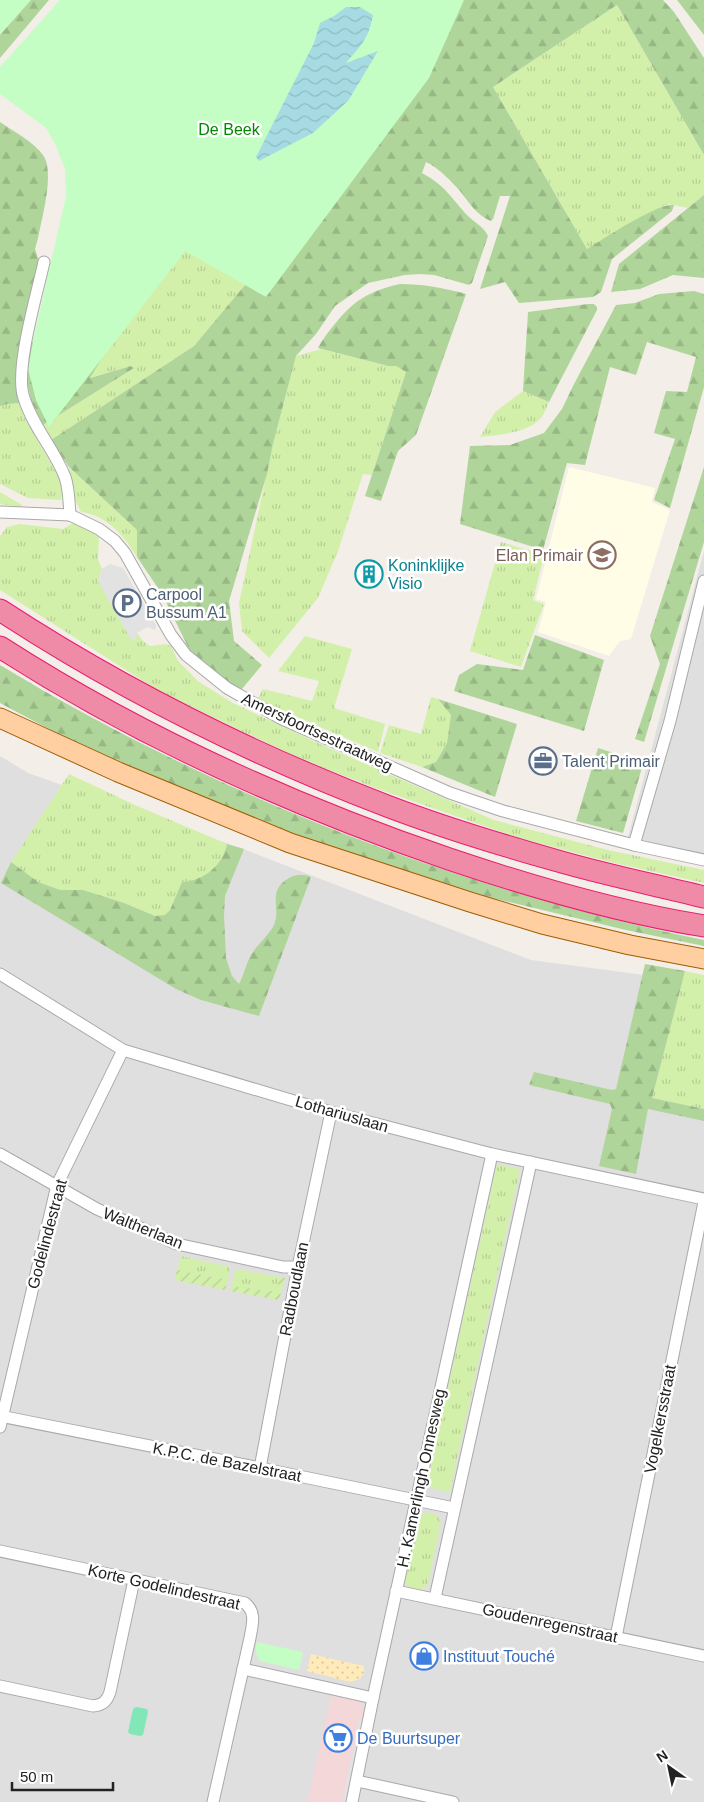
<svg xmlns="http://www.w3.org/2000/svg" width="704" height="1802" font-family="Arial,sans-serif">
<defs>
<pattern id="grass-tufts" width="24" height="20" patternUnits="userSpaceOnUse" patternTransform="scale(1.25)"><rect width="24" height="20" fill="#d3f0ab"/><path d="M3 7l-1-3M5 7V3M7 7l1-3M15 17l-1-3M17 17v-4M19 17l1-3" fill="none" stroke="#b5ce93"/></pattern>
<pattern id="forest-firs" width="22" height="20" patternUnits="userSpaceOnUse" patternTransform="scale(1.25)"><rect width="22" height="20" fill="#b0d59a"/><path d="M5 1l3.5 6h-7zM16 11l3.5 6h-7z" fill="#97b784"/></pattern>
<pattern id="sand-dots" width="8" height="8" patternUnits="userSpaceOnUse" patternTransform="scale(1.25)"><rect width="8" height="8" fill="#ffebba"/><path d="M2 2h.1M6 6h.1" fill="none" stroke="#dac9a0" stroke-width="1.8" stroke-linecap="round"/></pattern>
<pattern id="garden-furrows" width="10" height="10" patternUnits="userSpaceOnUse" patternTransform="scale(1.25)"><rect width="10" height="10" fill="#d3f0ab"/><path d="M-1 1l2-2M0 10L10 0M9 11l2-2" fill="none" stroke="#b5ce93"/></pattern>
<pattern id="water-waves" width="16" height="10" patternUnits="userSpaceOnUse" patternTransform="scale(1.25)"><rect width="16" height="10" fill="#a6dbe3"/><path d="M0 5q4-4 8 0t8 0" fill="none" stroke="#8fbcc2"/></pattern>
</defs>
<rect width="100%" height="100%" fill="#f3eee8"/>
<g fill="#e0dfdf">
<polygon points="704,551 704,862 626,845"/>
<polygon points="0,756 28,773 243,849 531,960 704,983 704,1802 0,1802"/>
</g>
<polygon fill="#f4d7d8" points="331,1696 345,1699 347,1696 355,1697 364,1708 364,1715 346,1802 307,1802"/>
<polygon fill="#fffde5" points="569,467 655,488 652,502 670,510 631,639 620,641 609,656 538,632 546,602 536,599"/>
<g fill="url(#grass-tufts)">
<polygon points="617,5 704,155 704,195 688,208 668,204 643,216 587,249 493,87"/>
<polygon points="180,244 251,278 194,346 51,440 43,425 134,368 131,366 89,378 138,299"/>
<polygon points="321,349 388,366 396,366 406,372 372,475 363,474 338,551 318,598 269,658 242,631 239,603 273,444 296,356"/>
<path d="M523,391l26,11c-3,6 -5,13 -9,17 -13,14 -42,16 -60,18l15,-25z"/>
<polygon points="20,403 24,417 61,481 62,495 61,500 28,498 0,484 0,406 8,404"/>
<path d="M69,467l68,63v27c-13,-21 -30,-42 -56,-45l-6,-12z"/>
<polygon points="0,492 22,505 22,507 0,504"/>
<polygon points="73,523 99,536 98,560 102,569 98,581 143,641 150,646 165,644 171,646 178,661 199,682 233,703 320,744 494,820 608,850 704,870 704,883 610,862 519,838 375,788 298,758 162,693 0,590 0,536 7,527 20,524 63,529"/>
<polygon points="501,542 544,555 533,600 544,604 521,667 470,651"/>
<polygon points="305,636 352,649 334,708 385,724 378,752 257,700 263,689 312,701 319,681 278,671"/>
<polygon points="431,697 438,699 452,715 447,743 436,762 422,767 380,753 389,725 421,734"/>
<path d="M69,774l66,31 92,39c-4,21 -23,37 -44,38l-13,28 -5,5 -10,1 -31,-13 -41,-13h-24l-21,-8 -27,-20z"/>
<polygon points="685,971 704,975 704,1109 652,1098"/>
<polygon points="497,1164 520,1169 519,1175 450,1492 426,1487"/>
<polygon points="181,1256 230,1267 228,1280 177,1270"/>
<polygon points="236,1269 280,1277 277,1292 231,1286"/>
<path d="M428,1512l8,2 5,8 -13,62 -8,7c-11,-2 -14,-5 -16,-15l13,-54 3,-7z"/>
</g>
<g fill="url(#forest-firs)">
<polygon points="0,0 49,0 0,58"/>
<path d="M459,0h204l11,12 30,46v97l-87,-150 -124,82 94,162c15,-9 72,-47 87,-44l-2,6 -60,48 -11,33 -8,5 -74,6 -14,-21 -25,7 30,-93h-10l-7,23 -2,2c-15,-6 -22,-19 -31,-30 -10,-11 -21,-23 -34,-29l-4,11c24,13 29,25 46,43 7,7 16,11 20,20l-16,47 -3,2 -35,-10 -14,-1 -15,1 -37,8 -33,23 -19,28 -20,22 -23,88 -6,30 -38,127 5,40 28,24 -21,25 -20,-12 -23,-18 -8,-9 -28,-57 -25,-37v-27l-68,-63 -18,-27 143,-94 56,-67 -70,-35 -42,55 -48,79 41,-12 3,2 -91,57 -12,-25 -5,-23 5,-35 10,-3z"/>
<polygon points="677,0 704,0 704,35"/>
<path d="M0,122c13,9 34,20 43,33 12,16 -1,63 -5,83l-3,11 5,16 -20,138 -12,1 -8,2z"/>
<polygon points="704,195 704,278 673,275 640,289 611,292 619,264"/>
<path d="M400,284c23,0 44,4 66,10l-50,141 -18,16 -17,50 -16,-5 41,-124 -10,-6h-8l-70,-18c4,-8 10,-16 16,-23 19,-24 35,-34 66,-41z"/>
<polygon points="694,291 704,294 704,387 670,508 654,500 675,439 654,433 666,391 687,392 696,357 647,342 636,375 610,367 585,465 567,463 543,550 460,524 470,446 510,445 544,433 562,409 574,384 616,305 635,303 659,294"/>
<polygon points="588,304 594,304 597,307 597,310 549,402 523,391 528,312"/>
<polygon points="704,467 704,542 644,742 635,739 660,664 650,636"/>
<polygon points="535,635 604,660 584,731 454,691 459,675 477,664 523,670"/>
<path d="M0,665c217,131 456,223 704,275v6l-78,-16 -134,-32 -172,-55 -124,-44 -115,-53 -81,-43z"/>
<polygon points="438,699 517,724 495,797 422,767 436,762 447,743 451,715"/>
<polygon points="598,748 639,761 643,764 623,833 576,821"/>
<path d="M227,844l17,5 -19,47 -1,19 2,43 6,18 7,8c5,-9 7,-20 12,-29 6,-10 16,-18 22,-28 10,-19 -8,-35 16,-49 7,-4 15,-4 22,-1l-52,139 -58,-16 -25,-11 -175,-106 10,-21 27,20 22,8h23l41,13 31,13 10,-1 5,-5 12,-28c22,-1 41,-17 45,-38z"/>
<polygon points="645,964 685,971 652,1098 704,1109 704,1121 648,1109 636,1174 599,1166 612,1109 610,1104 529,1085 534,1072 612,1090 616,1089"/>
</g>
<polygon fill="url(#sand-dots)" points="311,1654 364,1666 364,1673 360,1679 350,1682 307,1671"/>
<g fill="#c4fec4">
<polygon points="0,0 31,0 0,35"/>
<polygon points="60,0 464,0 429,78 266,297 185,251 49,427 36,400 28,369 34,336 66,196 65,169 55,144 46,128 0,94 0,67"/>
<path d="M257,1642l46,10 -4,18 -39,-9c-5,-7 -5,-11 -3,-19z"/>
</g>
<g fill="url(#garden-furrows)">
<polygon points="177,1270 228,1280 225,1290 175,1280"/>
<polygon points="280,1277 285,1278 279,1300 230,1291 231,1286 277,1292"/>
</g>
<polygon fill="#81e7b7" points="136,1707 147,1709 148,1712 143,1735 140,1736 130,1734 128,1732 133,1709"/>
<g fill="#e2e2e2">
<polygon points="110,564 123,568 156,625 155,630 147,627 137,633 135,641 130,638 98,581 102,569"/>
<polygon points="359,1719 363,1720 345,1802 342,1802"/>
</g>
<path fill="url(#water-waves)" d="M346,7h14l13,8c-5,25 -11,29 -27,48l32,-12 -30,50 -35,32 -54,28 -3,-4 58,-114 6,-20 14,-7z"/>
<g fill="none" stroke-linecap="round" stroke-linejoin="round">
<g stroke="#a9a9a9" stroke-width="13">
<g id="street">
<path d="M44,262c-7,32 -30,109 -20,136 9,29 30,51 41,79 4,11 4,26 5,38"/>
<polyline points="0,512 70,515 99,529 115,541 125,553 171,635 186,655 227,688 282,719 450,793 503,811 634,845 704,860"/>
<polyline points="634,845 670,721 704,581"/>
<polyline points="0,974 123,1050 331,1112 492,1154 704,1199"/>
<polyline points="0,1154 97,1209 177,1244 283,1267 298,1267"/>
<polyline points="0,1416 260,1468 454,1508"/>
<polyline points="0,1427 57,1185 123,1050"/>
<polyline points="260,1468 298,1267 331,1112"/>
<path d="M0,1551l245,52c12,10 7,22 5,35l-37,164"/>
<polyline points="396,1591 704,1656"/>
<polyline points="435,1598 531,1162"/>
<polyline points="616,1637 704,1202"/>
<polyline points="243,1669 373,1698"/>
<path d="M0,1686l93,20c10,-1 14,-5 17,-14l24,-112"/>
<polyline points="357,1781 453,1802"/>
<polyline points="352,1802 373,1698 492,1154"/>
</g>
</g>
<g stroke="#a05d00" stroke-width="21">
<polyline id="primary" points="0,718 118,772 290,843 470,902 542,924 630,945 704,959"/>
</g>
<g stroke="#eb1b74" stroke-width="23">
<g id="highway">
<path d="M0,610c121,79 251,144 387,196 55,21 114,39 171,55 48,14 98,24 146,36"/>
<path d="M0,647c140,90 291,158 449,212 83,28 168,53 255,67"/>
</g>
</g>
<use href="#street" stroke="#fff" stroke-width="11"/>
<use href="#primary" stroke="#ffcea1" stroke-width="19"/>
<use href="#highway" stroke="#ef8ba6" stroke-width="21"/>
</g>
<defs>
<g id="school-ring" transform="scale(1.4375)"><circle r="9.5" fill="#fff" stroke="#8d6e63" stroke-width="1.5"/><path d="M0-5L7-2L0 1L-7-2ZM-4 1L0 2.5L4 1V4Q0 6-4 4Z" fill="#8d6e63"/></g>
<g id="building-ring" transform="scale(1.4375)"><circle r="9.5" fill="#fff" stroke="#0f9aa8" stroke-width="1.5"/><path d="M-4-6H4V6H1V3H-1V6H-4ZM-2.5-4.3h1.7v1.8h-1.7ZM.8-4.3h1.7v1.8H.8ZM-2.5-1h1.7V.8h-1.7ZM.8-1h1.7V.8H.8Z" fill="#0f9aa8"/></g>
<g id="parking-ring" transform="scale(1.4375)"><circle r="9.5" fill="#fff" stroke="#5c6f8a" stroke-width="1.5"/><path d="M-3.5-5.5H1a3.5 3.5 0 0 1 0 7H-1V5.5H-3.5ZM-1-3.4V-.6H.8a1.4 1.4 0 0 0 0-2.8Z" fill="#5c6f8a"/></g>
<g id="office-ring" transform="scale(1.4375)"><circle r="9.5" fill="#fff" stroke="#5c6f8a" stroke-width="1.5"/><path d="M-6-3h4V-5.5h4V-3h4V5H-6ZM-1-4.5V-3h2v-1.5ZM-6 0V1H6V0Z" fill="#5c6f8a"/></g>
<g id="shop-ring" transform="scale(1.4375)"><circle r="9.5" fill="#fff" stroke="#3f7fe0" stroke-width="1.5"/><path d="M-5-2.5h2.3a2.7 3.5 0 0 1 5.4 0H5L5.5 6h-11ZM-1.5-2.5h3a1.5 2.3 0 0 0-3 0Z" fill="#3f7fe0"/></g>
<g id="supermarket-ring" transform="scale(1.4375)"><circle r="9.5" fill="#fff" stroke="#3f7fe0" stroke-width="1.5"/><path d="M-6-5.5h2.5l.6 2H6L4.5 2H-2.5L-4.4-4H-6ZM-1.5 3.2a1.3 1.3 0 1 0 .1 0ZM3 3.2a1.3 1.3 0 1 0 .1 0Z" fill="#3f7fe0"/></g>
</defs>
<g fill-rule="evenodd">
<use href="#school-ring" x="602" y="555"/>
<use href="#building-ring" x="369" y="574"/>
<use href="#parking-ring" x="127" y="603"/>
<use href="#office-ring" x="543" y="761"/>
<use href="#shop-ring" x="424" y="1656"/>
<use href="#supermarket-ring" x="338" y="1738"/>
</g>
<g text-anchor="middle" dominant-baseline="central" stroke-width="5" stroke-linejoin="round" paint-order="stroke">
<g font-size="16" fill="#038803" stroke="#fff">
<text x="229" y="129">De Beek</text>
</g>
<g font-size="16" fill="#785e54" stroke="#fff" text-anchor="end">
<text x="583" y="555">Elan Primair</text>
</g>
<g font-size="16" fill="#0d838f" stroke="#fff" text-anchor="start">
<text x="388" y="565">Koninklijke<tspan x="388" dy="18">Visio</tspan></text>
</g>
<g font-size="16" fill="#4e5e75" stroke="#fff" text-anchor="start">
<text x="146" y="594">Carpool<tspan x="146" dy="18">Bussum A1</tspan></text>
<text x="562" y="761">Talent Primair</text>
</g>
<g font-size="16" fill="#222" stroke="#fff">
<text transform="translate(317 732) rotate(25)">Amersfoortsestraatweg</text>
<text transform="translate(342 1114) rotate(16)">Lothariuslaan</text>
<text transform="translate(143 1228) rotate(22)">Waltherlaan</text>
<text transform="translate(47 1234) rotate(-75)">Godelindestraat</text>
<text transform="translate(294 1289) rotate(-79)">Radboudlaan</text>
<text transform="translate(660 1419) rotate(-79)">Vogelkersstraat</text>
<text transform="translate(227 1462) rotate(11)">K.P.C. de Bazelstraat</text>
<text transform="translate(421 1478) rotate(-78)">H. Kamerlingh Onnesweg</text>
<text transform="translate(164 1587) rotate(13)">Korte Godelindestraat</text>
<text transform="translate(550 1623) rotate(12)">Goudenregenstraat</text>
</g>
<g font-size="16" fill="#366cbe" stroke="#fff" text-anchor="start">
<text x="443" y="1656">Instituut Touché</text>
<text x="357" y="1738">De Buurtsuper</text>
</g>
</g>
<g transform="translate(669 1767) rotate(327)" stroke="#ffffff" stroke-width="4" paint-order="stroke">
<path d="M0-4L9 19L0 12L-9 19Z" fill="#222222"/>
<text y="-8" font-size="14" font-weight="bold" text-anchor="middle" fill="#222222">N</text>
</g>
<path d="M12 1782v8h101v-8" fill="none" stroke="#222222" stroke-width="2.5"/>
<text x="20" y="1782" font-size="15" fill="#222222" stroke="#ffffff" stroke-width="4" paint-order="stroke">50 m</text>
</svg>
